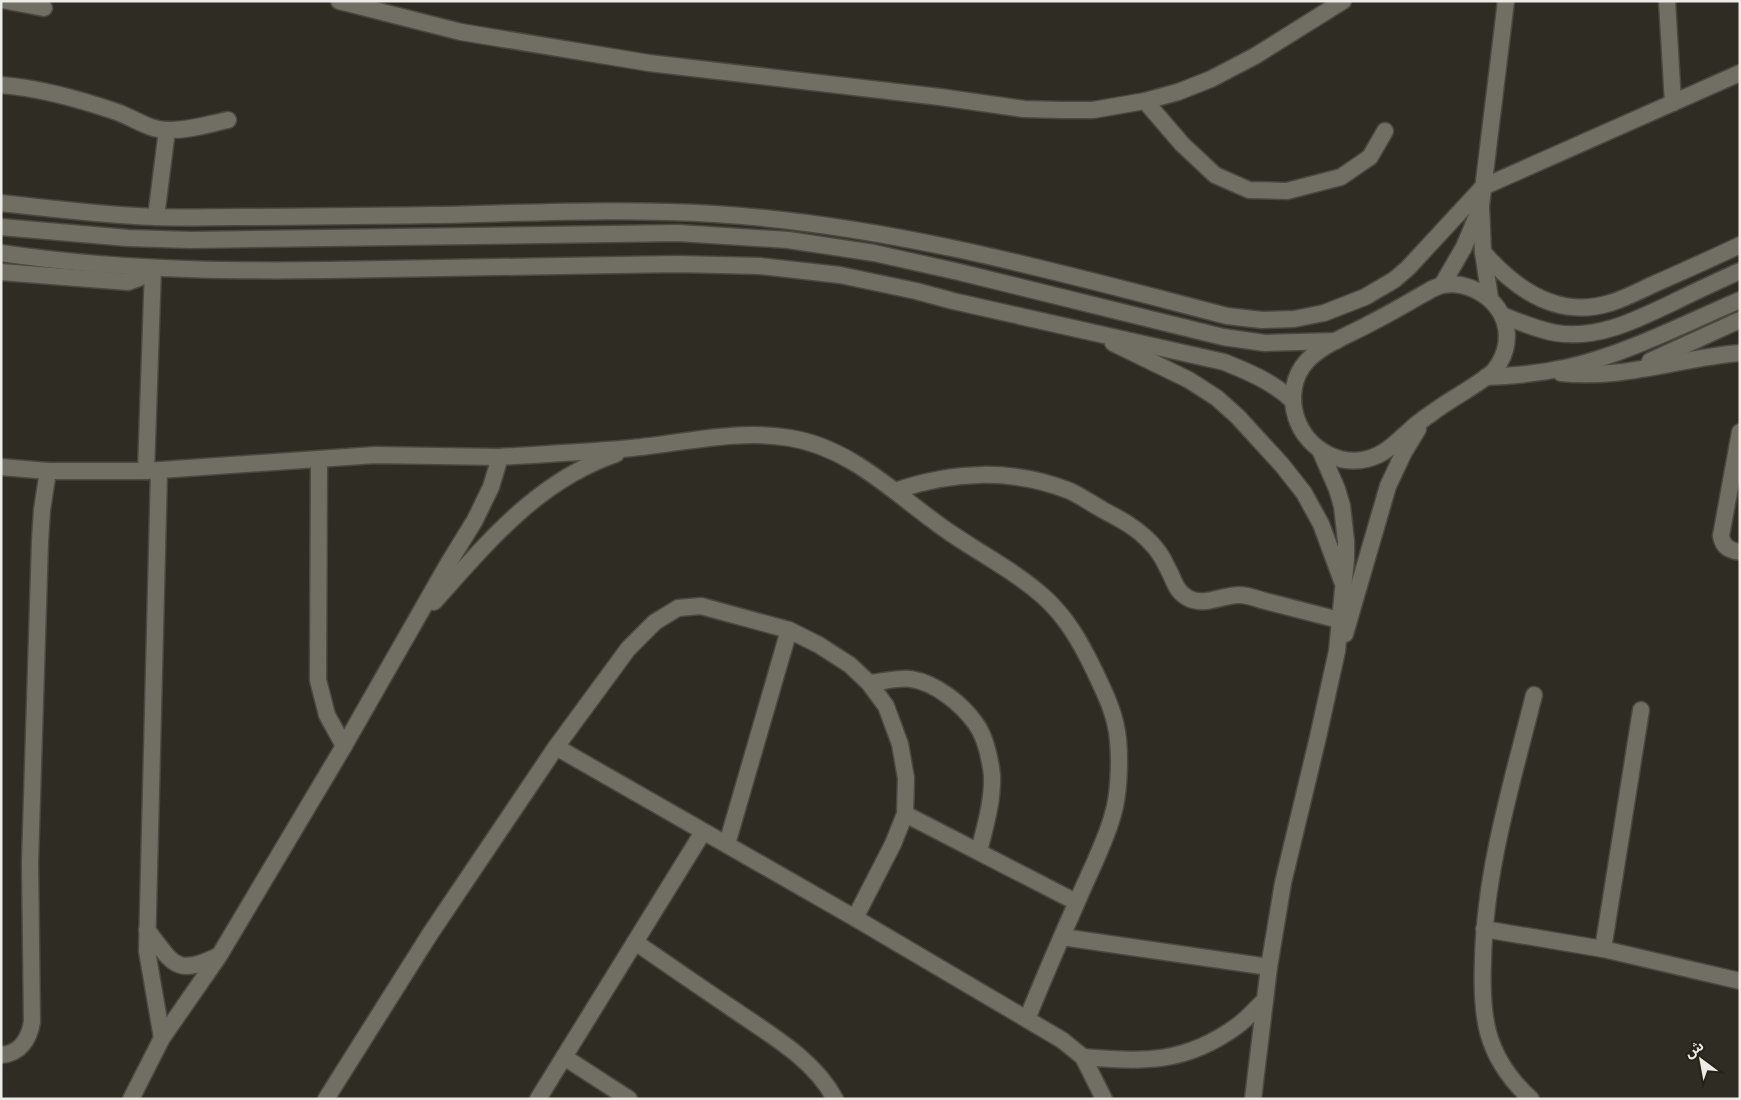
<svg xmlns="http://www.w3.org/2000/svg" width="1741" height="1100" font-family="'Asap Condensed','Noto Sans Arabic',sans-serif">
<rect width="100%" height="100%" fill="#2f2c23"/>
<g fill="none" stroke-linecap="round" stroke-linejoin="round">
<g stroke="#4a4840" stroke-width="19">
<g id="minor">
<polyline points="7,1 44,8"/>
<polyline points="339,1 461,32 649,63 940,97 1024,109 1062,110 1093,110 1145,101 1178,92 1211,79 1255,56 1343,1"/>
<polyline points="1667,1 1673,103"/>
<path d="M1,85c40,3 78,14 116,27 17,6 32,18 50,18 20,1 42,-6 61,-10"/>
<polyline points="1145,101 1182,144 1215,175 1249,190 1287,191 1341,177 1370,157 1385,131"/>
<path d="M1,203c52,6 103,12 155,14 27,1 54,0 81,0 66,0 132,-1 199,-2 93,-2 186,-7 279,-1 175,11 343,58 512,102l35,4 32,-1 30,-6 41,-16 29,-17 14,-12 75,-81 257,-114"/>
<polyline points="156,217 167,130"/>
<polyline points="1,227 128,238 191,240 678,233 788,240 874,253 959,272 1223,337 1265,343 1336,341"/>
<path d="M1483,252c33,38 76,67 127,51 14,-4 29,-12 42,-18 29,-13 59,-26 88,-40"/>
<path d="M1,253c128,19 257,19 385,16 97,-2 194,-3 291,-5l83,2 80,9 76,16 37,10 271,61c25,10 49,20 69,39"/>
<polyline points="1,272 128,282 139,278 149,268"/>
<path d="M1453,284c45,4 71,49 41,87 -19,16 -42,27 -62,42 -9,6 -17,12 -24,19 -10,8 -18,18 -30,23 -33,16 -71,-4 -82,-38 -6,-19 -3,-41 11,-56 16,-17 42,-26 62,-37 22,-11 42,-23 63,-35l10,-4z"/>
<polyline points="1442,285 1464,247 1479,211"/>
<polyline points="1490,298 1483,252 1481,206 1506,1"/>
<path d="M1502,315c17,7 36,15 54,18 42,7 82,-14 118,-31 22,-11 44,-21 66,-31"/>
<polyline points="1113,343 1189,380 1217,398 1238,417 1282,465 1304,493 1321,524 1342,581"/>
<polyline points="1650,361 1740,320"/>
<path d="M1561,373c61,7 118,-15 179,-20"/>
<path d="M1486,377c28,-1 56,-4 83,-10 57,-13 117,-44 171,-67"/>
<path d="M1740,432l-19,104c2,11 8,14 19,16"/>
<polyline points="319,459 318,680 327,715 344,746"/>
<polyline points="1,467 48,471 146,471 375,455 500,457"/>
<polyline points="146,471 153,268"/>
<polyline points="159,471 147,951 162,1038"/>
<path d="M895,491c57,-20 118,-23 175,0 11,5 22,13 33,19 17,9 34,18 47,32 7,7 13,16 17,25 7,12 8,24 21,31 17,9 33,-3 51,-3 11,0 20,5 30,7 23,6 46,12 70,18"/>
<path d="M434,602c54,-60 103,-121 182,-148"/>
<polyline points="1345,634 1388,486 1404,452 1418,429"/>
<path d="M869,683c12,-1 31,-6 42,-4 25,4 51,25 65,45 10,14 14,35 16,51 1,26 -7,52 -13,76"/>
<polyline points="1641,710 1603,949 1740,981"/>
<polyline points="556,747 855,918 1062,1040 1083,1057 1104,1099"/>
<polyline points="905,814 1076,902"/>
<polyline points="727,844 789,630"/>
<polyline points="1484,929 1603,949"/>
<path d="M147,930c26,33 28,47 71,26"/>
<polyline points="1062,937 1269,967"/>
<path d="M635,942c32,22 65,45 98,67 36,25 81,50 102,90"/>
<path d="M1,1055c19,-1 28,-16 31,-33l-2,-160 10,-321 2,-31 6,-39"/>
<polyline points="564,1057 629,1099"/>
<path d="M1083,1057c60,5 102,7 154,-31 10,-7 19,-18 28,-26"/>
<path d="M131,1099l31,-61 57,-82 125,-210 104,-182 27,-44 16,-33 9,-30c44,-3 88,-5 132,-9 52,-5 106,-19 158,-10 64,10 111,62 162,96 31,21 64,38 92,63 23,21 37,46 50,73 11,23 22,45 24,70 2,20 1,55 -5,74 -8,30 -24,59 -36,88 -17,38 -34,78 -50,117"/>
<polyline points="326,1099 430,934 556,747 628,649 655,622 678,608 701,606 789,630 819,645 850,665 869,683 886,706 900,744 906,778 905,814 893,844 855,918"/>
<polyline points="538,1099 703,832"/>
<polyline points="1253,1099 1269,967 1283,883 1318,737 1337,651 1346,559 1346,541 1342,506 1337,489 1320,450"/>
<path d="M1531,1099c-20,-18 -36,-41 -43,-67 -6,-23 -6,-48 -5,-72 2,-90 29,-177 51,-265"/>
</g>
</g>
<use href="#minor" stroke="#716e63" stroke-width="16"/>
</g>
<rect width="1741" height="1100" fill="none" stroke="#ecebe5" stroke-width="5"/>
<g transform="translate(1701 1060) rotate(328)" stroke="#252219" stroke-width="4" paint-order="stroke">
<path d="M0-4L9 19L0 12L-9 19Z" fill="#ecebe5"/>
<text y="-8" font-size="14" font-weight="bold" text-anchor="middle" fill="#ecebe5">ش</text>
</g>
</svg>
